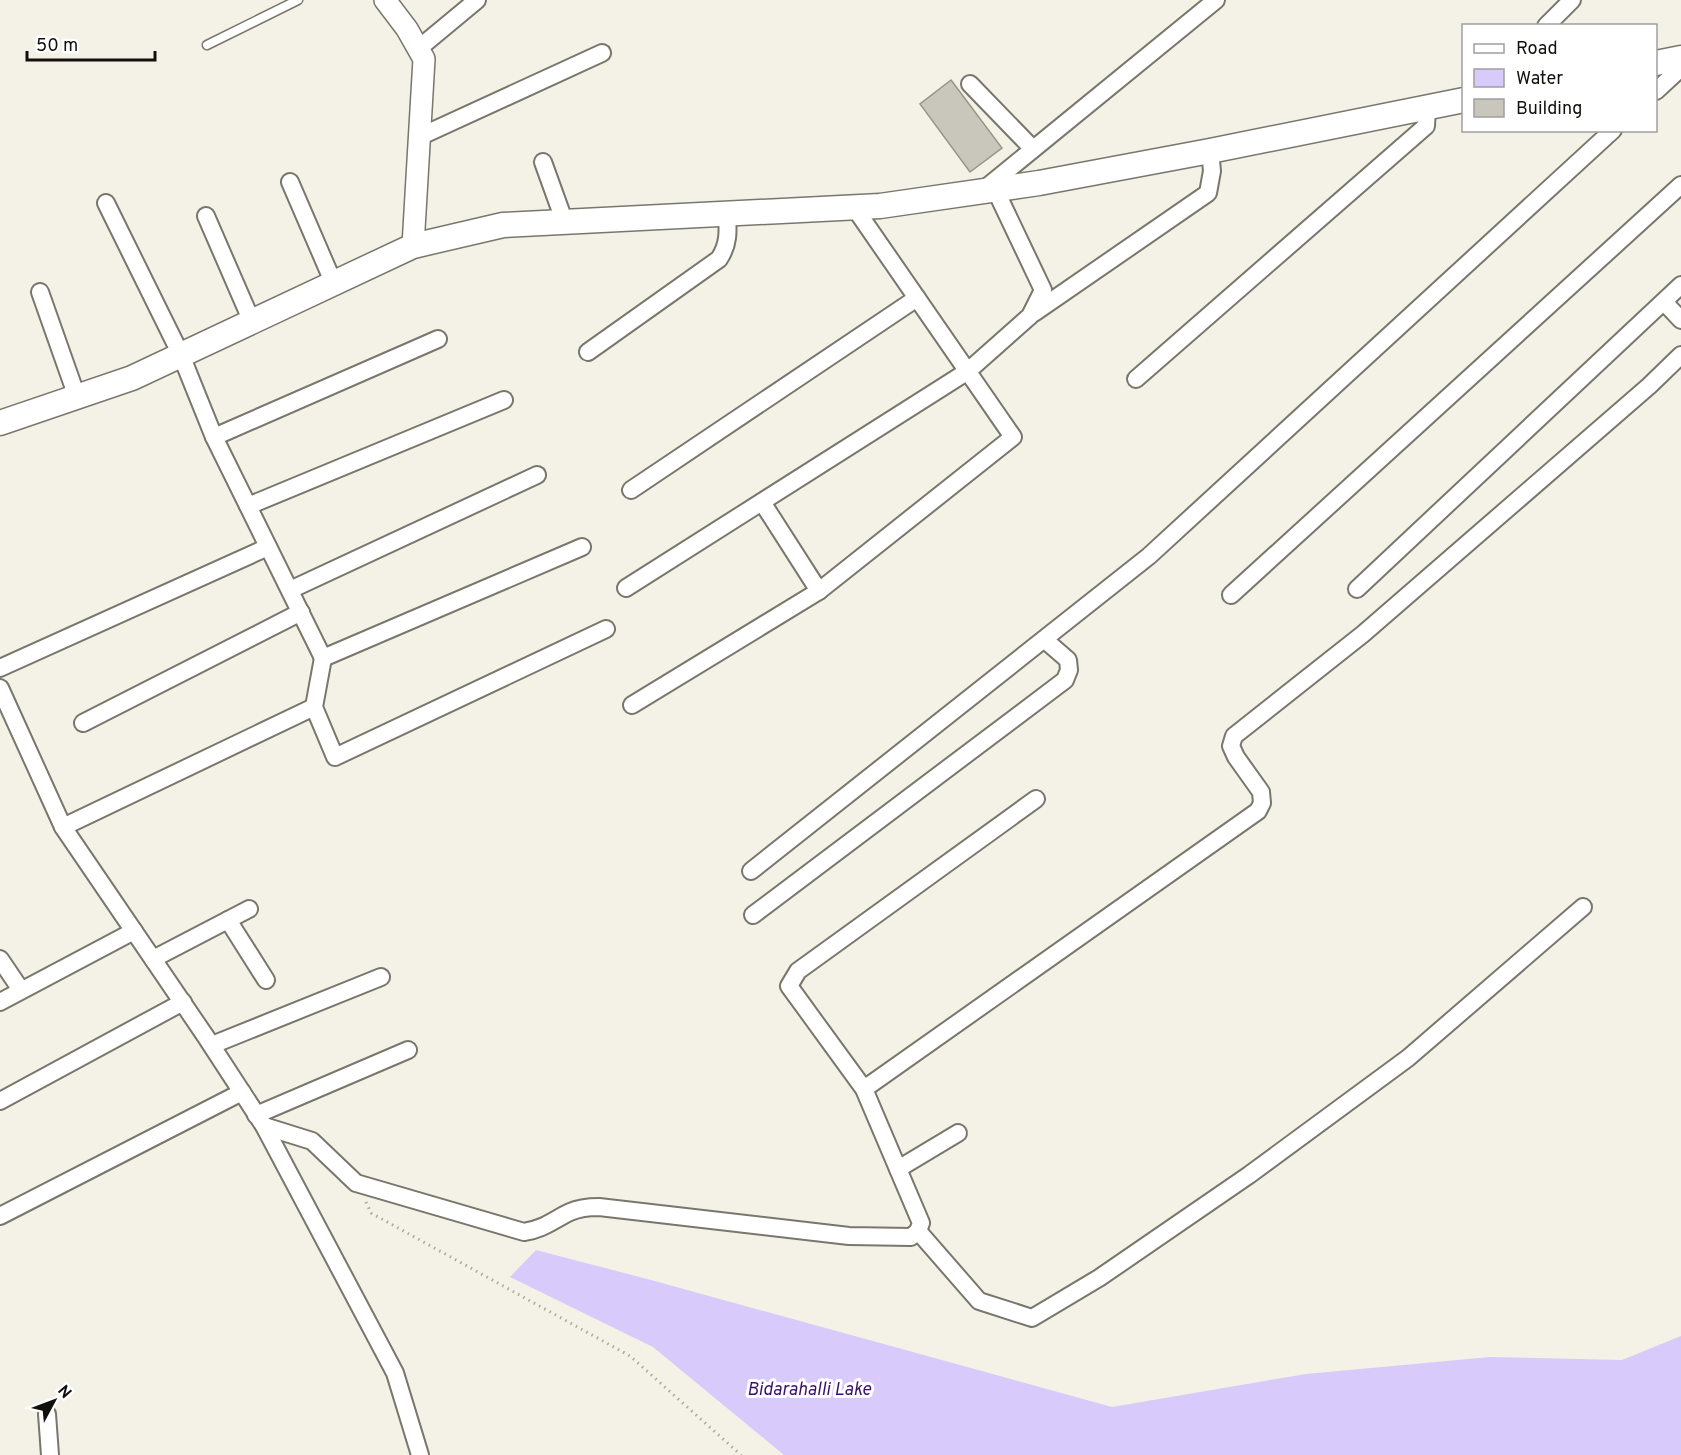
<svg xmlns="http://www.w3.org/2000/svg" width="1681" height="1455" font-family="Overpass,sans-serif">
<rect width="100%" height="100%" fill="#f4f1e6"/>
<polygon fill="#d8cafb" points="536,1250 651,1280 1112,1407 1306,1374 1490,1357 1622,1360 1681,1336 1681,1455 784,1455 653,1347 510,1277"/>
<polygon fill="#c9c6bb" stroke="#97958a" stroke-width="1.5" points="951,80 1002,148 970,172 920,104"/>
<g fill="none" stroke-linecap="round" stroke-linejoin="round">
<g stroke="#79766c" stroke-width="11">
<polyline id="service" points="207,45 298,0"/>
</g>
<g stroke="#79766c" stroke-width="20">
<g id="minor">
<polyline points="1546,26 1572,0"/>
<polyline points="418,49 477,0"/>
<polyline points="970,84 1033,149"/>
<polyline points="1656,91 1681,68"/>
<polyline points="419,137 602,53"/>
<polyline points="543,162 565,223"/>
<polyline points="290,182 334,284"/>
<polyline points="982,191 1216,0"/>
<polyline points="106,203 181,355 214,437 323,658 582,547"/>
<polyline points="206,216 252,322"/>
<polyline points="40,292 77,397"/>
<polyline points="1664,302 1681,320"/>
<polyline points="1034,313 1208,193 1212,171 1210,151"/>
<path d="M588,352l131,-93c10,-15 9,-28 8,-45"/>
<polyline points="1136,379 1426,126 1427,107"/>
<polyline points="214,437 438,339"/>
<polyline points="631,490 917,298"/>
<polyline points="762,502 819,591"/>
<polyline points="248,506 504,400"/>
<polyline points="626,588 968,371 1030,316 1043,290 995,189"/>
<polyline points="1357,589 1681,285"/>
<polyline points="290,590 537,475"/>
<polyline points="1231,595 1681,185"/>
<polyline points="323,658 314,707 335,757 606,629"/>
<polyline points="0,668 268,547"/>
<polyline points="0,688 63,827 206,1037 264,1126 395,1373 420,1455"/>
<polyline points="632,705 819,591 1013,437 854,207"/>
<polyline points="83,723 301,612"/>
<polyline points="63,827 314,707"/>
<polyline points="751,871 1149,556 1613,130"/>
<polyline points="753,915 1065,680 1069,670 1068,660 1045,640"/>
<polyline points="228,920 266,980"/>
<polyline points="0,959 21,990"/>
<polyline points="153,959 249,909"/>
<polyline points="0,1002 134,931"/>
<polyline points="212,1045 381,977"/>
<polyline points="864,1089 1258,811 1262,803 1261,792 1236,757 1231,746 1234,736 1363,634 1649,386 1681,355"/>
<polyline points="0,1101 183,1002"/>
<polyline points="256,1115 408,1050"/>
<path d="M264,1126l48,15 44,42 168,49c20,-3 29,-12 46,-20 9,-4 19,-5 29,-5l250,29 62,1 7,-6 3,-8 -57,-134 -75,-103 9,-15 238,-172"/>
<polyline points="898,1169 958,1133"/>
<polyline points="0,1216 242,1092"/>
<polyline points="918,1231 979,1301 1032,1318 1099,1278 1249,1175 1408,1058 1583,907"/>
<polyline points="47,1414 50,1455"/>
</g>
</g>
<g stroke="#79766c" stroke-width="24">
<polyline id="tertiary" points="385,0 407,29 424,59 413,246"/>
</g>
<g stroke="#79766c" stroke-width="27">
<g id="secondary">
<polyline points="1656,63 1681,58"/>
<polyline points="0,423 132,378 413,246 503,225 880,206 1039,183 1210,151 1464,100"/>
</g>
</g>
<polyline stroke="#acaaa1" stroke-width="3" stroke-dasharray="1.5 4.5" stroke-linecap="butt" points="366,1202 371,1213 630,1356 741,1455"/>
<use href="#service" stroke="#fff" stroke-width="8"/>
<use href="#minor" stroke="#fff" stroke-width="16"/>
<use href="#tertiary" stroke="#fff" stroke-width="21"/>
<use href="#secondary" stroke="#fff" stroke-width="24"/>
</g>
<g text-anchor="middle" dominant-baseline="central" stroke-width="6" stroke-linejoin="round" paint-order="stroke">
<g font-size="18" font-style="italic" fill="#3a106a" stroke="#fff">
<text x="809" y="1390">Bidarahalli Lake</text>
</g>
</g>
<rect x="1462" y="24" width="195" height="108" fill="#ffffff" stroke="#a09f9e" stroke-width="1.5"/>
<rect x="1474" y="44" width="30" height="9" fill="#ffffff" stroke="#a09f9e" stroke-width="1.5"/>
<text x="1516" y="54" font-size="18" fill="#11100c">Road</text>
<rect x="1474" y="69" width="30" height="18" fill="#d8cafb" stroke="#a09f9e" stroke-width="1.5"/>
<text x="1516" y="84" font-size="18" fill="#11100c">Water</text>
<rect x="1474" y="99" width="30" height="18" fill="#c9c6bb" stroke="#a09f9e" stroke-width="1.5"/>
<text x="1516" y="114" font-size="18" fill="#11100c">Building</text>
<g transform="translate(54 1401) rotate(49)" stroke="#ffffff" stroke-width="4.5" paint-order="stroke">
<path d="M0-4.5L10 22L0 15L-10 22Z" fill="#11100c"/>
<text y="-9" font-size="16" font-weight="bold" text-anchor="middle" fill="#11100c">N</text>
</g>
<path d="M27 51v9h128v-9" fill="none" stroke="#11100c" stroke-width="3"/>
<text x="36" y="51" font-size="18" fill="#11100c" stroke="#ffffff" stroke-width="4.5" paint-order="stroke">50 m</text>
</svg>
